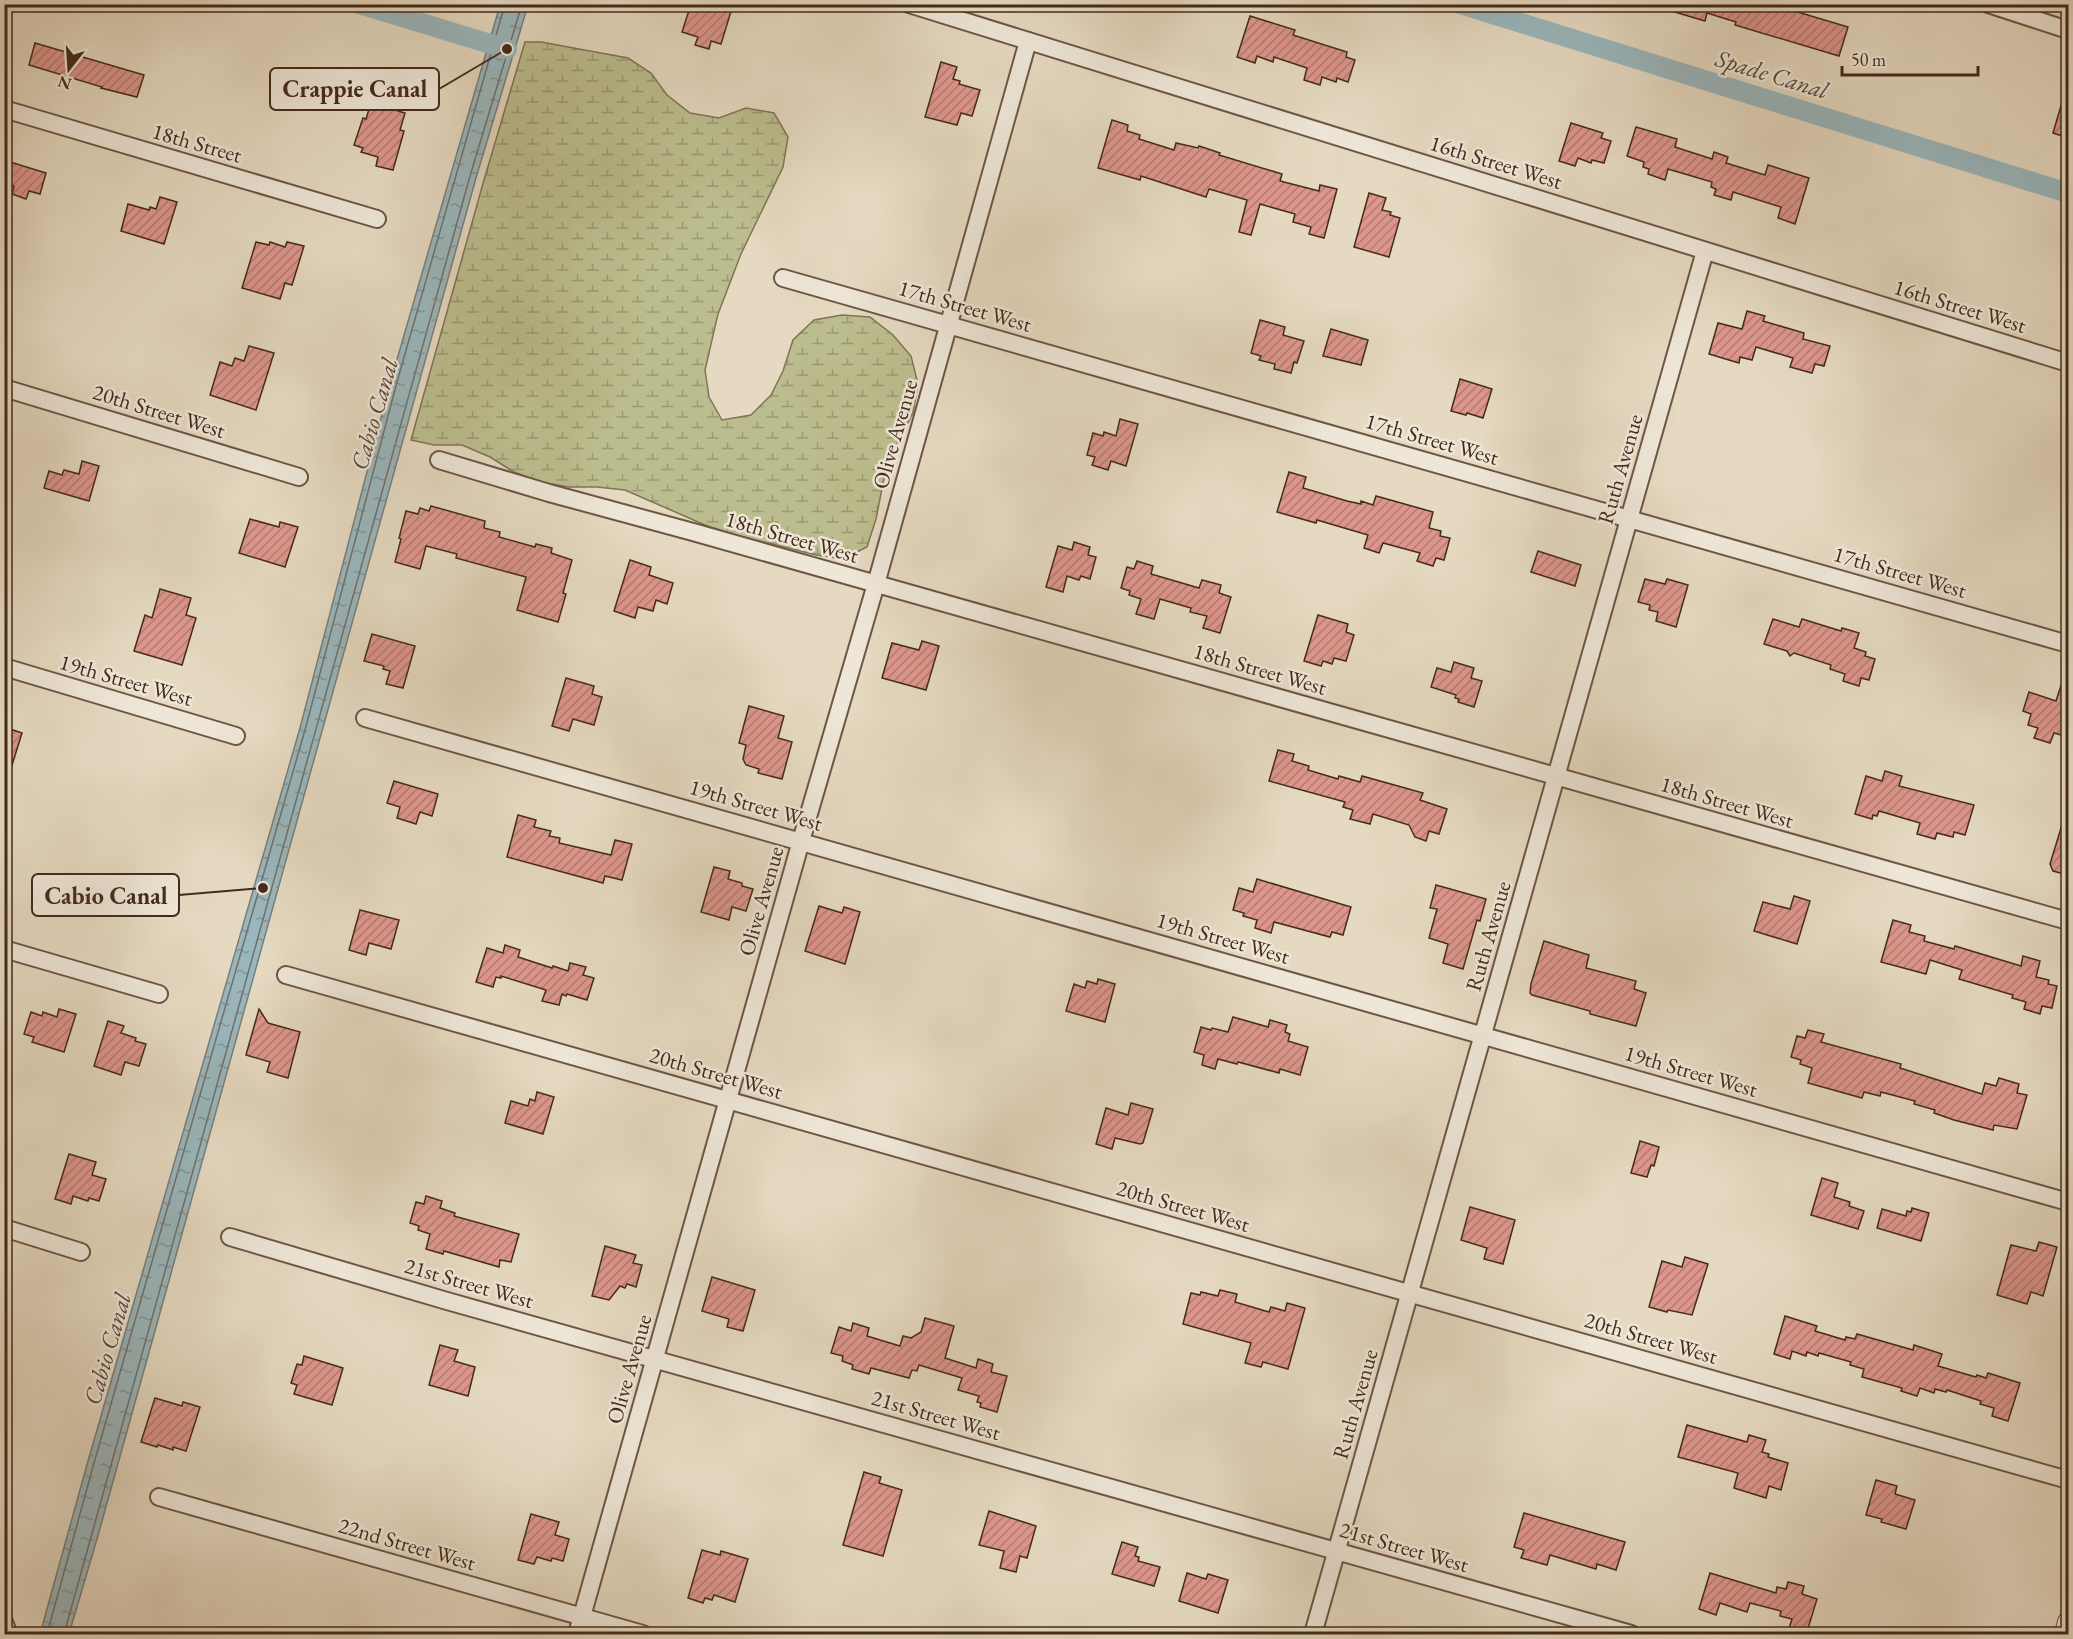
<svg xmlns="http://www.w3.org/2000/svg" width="2073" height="1639" font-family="'EB Garamond',serif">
<defs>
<pattern id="wetland-marsh" width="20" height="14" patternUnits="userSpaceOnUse" patternTransform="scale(1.5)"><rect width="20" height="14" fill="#bcbd8e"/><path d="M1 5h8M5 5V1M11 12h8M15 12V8" fill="none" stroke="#9a9a73"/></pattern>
<pattern id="water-ripples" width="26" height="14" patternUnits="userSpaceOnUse" patternTransform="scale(1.5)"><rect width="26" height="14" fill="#9ab7bd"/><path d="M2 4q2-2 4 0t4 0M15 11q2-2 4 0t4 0" fill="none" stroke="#7f9599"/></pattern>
<pattern id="building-hatch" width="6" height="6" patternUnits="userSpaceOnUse" patternTransform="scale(1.5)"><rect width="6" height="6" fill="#dd968c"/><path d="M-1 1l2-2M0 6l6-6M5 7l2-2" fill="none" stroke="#b57b72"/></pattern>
</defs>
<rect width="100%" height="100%" fill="#e5d9c1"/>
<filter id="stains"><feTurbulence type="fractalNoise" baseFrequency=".00333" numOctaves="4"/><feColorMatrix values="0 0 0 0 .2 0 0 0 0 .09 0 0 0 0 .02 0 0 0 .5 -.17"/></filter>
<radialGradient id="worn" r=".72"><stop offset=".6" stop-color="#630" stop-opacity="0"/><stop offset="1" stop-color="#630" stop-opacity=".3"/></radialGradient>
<polygon fill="url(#wetland-marsh)" stroke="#807454" stroke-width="1.5" points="525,42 541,42 628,58 651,73 667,95 690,113 719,118 746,108 774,113 788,137 783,167 741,254 718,314 705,370 709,397 722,420 751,415 771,395 783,371 793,340 814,320 842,315 870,317 893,335 911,356 918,384 913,413 887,463 876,519 867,547 843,559 816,555 732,534 705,525 625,490 597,487 569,487 541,482 514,472 490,457 462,445 434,445 411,440 484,180"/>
<polygon fill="url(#water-ripples)" stroke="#787f7c" stroke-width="1.5" points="500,5 528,5 476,178 97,1539 69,1634 40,1634 88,1461 300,728 391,380"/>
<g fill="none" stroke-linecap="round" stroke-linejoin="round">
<g stroke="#6f716c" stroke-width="1.5">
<polyline points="47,1634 94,1463 305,730 397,382 505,4"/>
<polyline points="64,1634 470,176 522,4"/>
</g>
<g stroke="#9ab7bd" stroke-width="20">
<polyline points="359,4 507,49"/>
<polyline points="1460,4 2068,193"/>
</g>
</g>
<g fill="url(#building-hatch)" stroke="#442b1a" stroke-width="1.5">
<polygon points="691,4 719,4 732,8 721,44 711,41 709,49 695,45 698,37 682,32"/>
<polygon points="1662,4 1793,4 1791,10 1848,27 1839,56 1735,25 1736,22 1707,13 1705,21 1661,8"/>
<polygon points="1250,16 1295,30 1293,35 1347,52 1346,57 1355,60 1348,82 1337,78 1336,82 1322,77 1320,85 1304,80 1307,68 1274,57 1273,62 1257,56 1255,63 1237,57"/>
<polygon points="35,43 144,75 137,97 101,88 102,87 29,65"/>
<polygon points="941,62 957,67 953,79 960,81 959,84 980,90 972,116 961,113 957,125 925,117"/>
<polygon points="2065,92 2068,93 2068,138 2053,133"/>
<polygon points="371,103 405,113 400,130 404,131 393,170 376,166 378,157 361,152 363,148 354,145 363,118 366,119"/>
<polygon points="1112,120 1128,125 1127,131 1140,135 1139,139 1174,150 1176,143 1198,148 1199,146 1220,153 1219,155 1282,174 1280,181 1319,191 1320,185 1337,189 1324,238 1309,234 1311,227 1293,222 1295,214 1260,204 1251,235 1239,232 1247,200 1209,189 1206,197 1141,176 1140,180 1098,168"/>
<polygon points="1571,123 1603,133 1601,138 1611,141 1604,163 1592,160 1591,163 1578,158 1575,166 1559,161"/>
<polygon points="1636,127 1677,139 1675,147 1712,159 1714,152 1728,157 1726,163 1765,175 1768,165 1809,178 1795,224 1778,218 1781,207 1733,192 1731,200 1714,195 1716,189 1711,187 1712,182 1668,169 1665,180 1648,174 1649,169 1643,167 1644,162 1627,156"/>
<polygon points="7,161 46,173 40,194 29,191 26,199 12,194 14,186 4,183 4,170"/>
<polygon points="1369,193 1386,198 1382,210 1391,212 1390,215 1400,218 1389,257 1354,247"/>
<polygon points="160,197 177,202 164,244 121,231 128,204 149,210 150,207 156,209"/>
<polygon points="256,242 269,245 270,242 285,247 287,242 304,246 292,285 285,283 280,299 242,288"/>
<polygon points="1747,311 1765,316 1763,321 1804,333 1803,339 1830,346 1824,366 1815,364 1812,373 1790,367 1793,358 1756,347 1752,360 1740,357 1739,363 1709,354 1718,323 1742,329"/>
<polygon points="1260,320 1285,327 1283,335 1304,341 1297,363 1294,362 1291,373 1274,369 1275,364 1259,360 1261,356 1251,353"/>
<polygon points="1331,329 1368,340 1361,365 1323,356"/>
<polygon points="249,346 274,353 256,410 210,395 220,362 232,366 235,358 244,361"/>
<polygon points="1460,379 1492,389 1483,418 1467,413 1466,415 1451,411"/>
<polygon points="1120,419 1138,424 1126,466 1111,461 1108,470 1092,465 1095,457 1087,455 1093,433 1103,436 1104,432 1116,436"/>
<polygon points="82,461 99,466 89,501 44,488 49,471 62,475 64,470 79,474"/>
<polygon points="1289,472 1306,477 1303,488 1347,501 1361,504 1361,501 1373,505 1376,496 1433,512 1429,528 1441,531 1440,536 1450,538 1444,560 1436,558 1433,566 1417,561 1420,553 1383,543 1379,553 1364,548 1368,535 1317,520 1316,523 1277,512"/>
<polygon points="431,506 485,521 484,528 500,532 499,537 535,547 536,544 552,548 551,553 572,560 563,593 566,594 558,622 517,610 526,577 456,558 457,554 426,546 420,569 395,562 401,539 399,538 406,511 418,514 420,508 429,511"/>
<polygon points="250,519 279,527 280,522 298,527 285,567 239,553"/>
<polygon points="1074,542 1090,547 1088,555 1096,557 1090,579 1081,576 1079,580 1067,576 1063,592 1046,587 1058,546 1072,550"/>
<polygon points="1538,551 1581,565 1575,586 1531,572"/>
<polygon points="630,560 651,567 649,575 673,583 667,604 656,600 653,611 638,607 635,618 614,611"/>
<polygon points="1137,561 1153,566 1151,574 1199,588 1202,580 1221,585 1219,593 1231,597 1220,633 1203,628 1207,616 1190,612 1191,608 1160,599 1154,619 1136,614 1141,599 1129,595 1130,591 1121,588 1127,567 1134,569"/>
<polygon points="1645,579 1665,584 1667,579 1688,585 1676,627 1656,621 1658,612 1649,610 1650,605 1638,602"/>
<polygon points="160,589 191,598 186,615 196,618 182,665 134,651 145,615 152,618"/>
<polygon points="1318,615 1348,624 1346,632 1354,635 1346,661 1334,658 1332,664 1323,661 1321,666 1304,661"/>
<polygon points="1773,619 1799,627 1802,619 1841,631 1842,628 1859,633 1854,648 1866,652 1865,656 1875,659 1869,680 1861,678 1859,686 1843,681 1845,674 1830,669 1831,665 1794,653 1790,656 1787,651 1764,644"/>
<polygon points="372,634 415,646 403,688 386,684 390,671 383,669 384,666 364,661"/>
<polygon points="922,641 939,646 926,690 882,678 892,643 919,650"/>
<polygon points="1454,662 1474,668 1471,678 1482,681 1474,707 1458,702 1459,699 1455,698 1456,695 1431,687 1437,668 1451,672"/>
<polygon points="2065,673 2068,673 2068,737 2054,733 2050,743 2034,738 2038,728 2028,725 2031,714 2023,711 2029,692 2056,701"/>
<polygon points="566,678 594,686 592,694 602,697 594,725 573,719 569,731 552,726"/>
<polygon points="749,706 784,716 778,738 792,742 782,779 758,773 759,769 746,765 743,759 746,745 739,743"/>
<polygon points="4,727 22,733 8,778 4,777"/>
<polygon points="1278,750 1294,754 1292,761 1309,766 1308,770 1338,779 1339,776 1360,782 1362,776 1423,793 1420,800 1447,809 1439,834 1429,831 1426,841 1415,837 1409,825 1373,814 1370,824 1350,819 1353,810 1343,807 1345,802 1269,781"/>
<polygon points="1885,771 1902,776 1899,786 1974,805 1965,835 1954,832 1953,837 1937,833 1935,839 1917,834 1920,823 1879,811 1877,816 1873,815 1872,819 1855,814 1866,776 1882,781"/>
<polygon points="394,781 438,794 432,816 420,812 416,824 397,818 400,807 387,803"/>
<polygon points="518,815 536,820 534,827 551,831 549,836 560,838 559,843 611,855 615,840 632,844 622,880 605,876 603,883 507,857"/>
<polygon points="2065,815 2068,815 2068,875 2053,871 2050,864"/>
<polygon points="714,867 730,871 728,879 742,883 742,886 753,889 746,911 732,907 729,920 701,912"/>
<polygon points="1257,879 1351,907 1343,935 1332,932 1330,937 1274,922 1271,933 1255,928 1257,920 1243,916 1244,913 1233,910 1239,888 1253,892"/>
<polygon points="1436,885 1486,899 1480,921 1477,920 1463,969 1443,963 1448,944 1429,938 1437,909 1430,908"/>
<polygon points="1794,896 1810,901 1797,944 1754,931 1763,902 1790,909"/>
<polygon points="819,906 842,913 844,907 860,912 845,964 805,951"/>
<polygon points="360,910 399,920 391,949 369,943 366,955 349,950"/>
<polygon points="1893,920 1911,925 1909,932 1925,936 1924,941 1954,949 1955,946 2021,966 2023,956 2040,961 2036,977 2049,980 2048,984 2057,986 2052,1008 2042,1006 2040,1014 2024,1009 2026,1002 2012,998 2013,995 1959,979 1962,970 1930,960 1926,974 1881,962"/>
<polygon points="1544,941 1589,955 1586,968 1636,981 1634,989 1646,993 1636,1026 1590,1014 1590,1011 1532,995 1530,993 1531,984"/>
<polygon points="505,945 520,950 518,957 552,968 553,966 568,971 570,963 586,967 583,975 594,978 587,1000 567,994 566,996 562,994 559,1005 542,1001 546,990 501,976 501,978 496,977 493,987 476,982 487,948 503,953"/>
<polygon points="1098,979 1115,984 1105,1022 1066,1011 1074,984 1085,988 1087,981 1097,984"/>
<polygon points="59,1009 76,1014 64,1052 32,1042 34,1037 24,1034 31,1012 42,1016 43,1012 57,1017"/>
<polygon points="259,1009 268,1023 300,1032 288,1078 267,1072 270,1062 246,1055"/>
<polygon points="1233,1017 1268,1027 1270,1020 1287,1025 1285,1032 1290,1034 1288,1041 1308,1047 1300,1075 1280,1069 1279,1073 1238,1062 1237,1064 1218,1059 1215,1069 1202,1065 1204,1055 1194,1052 1201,1027 1211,1030 1212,1028 1228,1032"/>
<polygon points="108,1021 124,1026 121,1033 136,1038 135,1041 146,1044 139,1066 125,1062 121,1075 94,1066"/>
<polygon points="1808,1030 1824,1034 1821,1042 1901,1064 1900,1068 1982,1094 1985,1083 1996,1086 1999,1078 2019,1084 2017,1093 2027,1095 2017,1129 1994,1125 1993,1130 1954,1120 1934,1113 1935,1110 1914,1104 1915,1101 1881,1092 1880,1096 1864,1092 1862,1098 1808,1083 1812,1068 1800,1064 1801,1060 1791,1057 1797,1036 1805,1038"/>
<polygon points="537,1092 554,1097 543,1134 505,1123 511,1101 528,1106 530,1099 535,1101"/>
<polygon points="1131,1103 1153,1109 1143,1143 1140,1144 1115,1138 1112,1149 1096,1144 1106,1108 1128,1115"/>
<polygon points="1640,1141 1659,1147 1654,1166 1651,1165 1647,1177 1631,1173"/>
<polygon points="69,1154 96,1162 92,1175 106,1179 99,1201 89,1198 88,1201 73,1196 71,1204 55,1199"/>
<polygon points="1822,1178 1838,1183 1834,1197 1850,1202 1849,1206 1864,1211 1858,1229 1811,1215"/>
<polygon points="426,1196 442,1201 440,1208 455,1213 454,1216 519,1234 511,1262 500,1260 499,1267 444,1251 443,1254 426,1249 430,1234 418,1230 419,1226 410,1223 416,1202 424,1204"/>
<polygon points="1470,1207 1515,1220 1503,1264 1484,1259 1487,1248 1461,1240"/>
<polygon points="1912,1208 1929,1213 1921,1241 1877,1228 1882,1209 1906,1216 1907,1211 1911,1212"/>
<polygon points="2039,1242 2057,1247 2043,1296 2031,1292 2027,1304 1997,1295 2011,1245 2036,1251"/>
<polygon points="605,1246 636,1255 633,1263 642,1265 636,1287 627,1284 625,1288 620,1286 609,1300 592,1296"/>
<polygon points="1685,1257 1708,1264 1692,1315 1668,1310 1667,1312 1649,1307 1662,1261 1682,1267"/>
<polygon points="712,1277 755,1290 743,1331 727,1327 729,1319 702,1311"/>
<polygon points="1220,1290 1237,1294 1235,1302 1269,1312 1271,1307 1285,1311 1287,1303 1305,1308 1288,1369 1263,1362 1261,1367 1245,1363 1251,1343 1183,1324 1191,1293 1200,1295 1201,1292 1218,1296"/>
<polygon points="1785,1316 1817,1326 1815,1331 1845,1340 1846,1337 1855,1339 1857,1334 1913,1350 1914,1345 1942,1354 1938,1366 1976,1377 1977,1375 1986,1378 1988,1373 2020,1383 2008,1421 1992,1416 1994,1408 1980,1404 1981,1401 1947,1390 1946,1392 1935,1389 1934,1393 1920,1388 1917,1396 1901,1391 1902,1388 1862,1377 1864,1369 1850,1365 1851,1362 1819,1353 1818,1356 1807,1352 1806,1356 1792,1351 1790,1359 1774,1354"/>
<polygon points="925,1318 954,1326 945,1358 976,1368 978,1359 993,1364 991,1372 1007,1376 997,1412 980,1407 981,1403 977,1402 979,1396 958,1390 962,1378 919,1365 917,1371 912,1370 909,1378 871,1368 869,1374 852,1369 853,1365 842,1361 843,1356 831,1353 839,1327 851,1331 853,1323 869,1328 867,1336 900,1346 903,1336 911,1338 921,1332"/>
<polygon points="440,1345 458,1350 454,1361 475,1367 468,1396 429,1385"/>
<polygon points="304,1356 343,1368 332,1405 294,1394 297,1385 291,1383 297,1364 302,1365"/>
<polygon points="155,1398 182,1406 183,1402 200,1407 186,1451 173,1447 173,1450 158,1445 157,1447 141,1442"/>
<polygon points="1687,1425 1747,1442 1749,1435 1766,1440 1762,1452 1769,1454 1768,1457 1788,1463 1781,1490 1769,1486 1766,1498 1734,1488 1738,1473 1678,1457"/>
<polygon points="864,1472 881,1477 879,1483 902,1490 883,1556 843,1545"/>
<polygon points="1876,1480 1897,1486 1895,1494 1915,1500 1906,1529 1881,1522 1882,1519 1866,1515"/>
<polygon points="989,1511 1036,1526 1027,1558 1020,1556 1016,1572 1000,1568 1004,1551 979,1545"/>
<polygon points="1524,1513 1625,1542 1616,1570 1597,1564 1596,1569 1550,1555 1547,1565 1521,1558 1524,1550 1514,1547"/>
<polygon points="531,1514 559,1522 555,1535 569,1539 563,1561 552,1558 551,1561 537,1557 534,1564 518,1560"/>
<polygon points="1122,1542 1138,1547 1135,1556 1139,1557 1138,1561 1160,1567 1154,1586 1112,1574"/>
<polygon points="702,1550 720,1555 721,1551 748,1559 735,1602 714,1595 712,1600 705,1598 703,1603 688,1598"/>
<polygon points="1187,1573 1206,1579 1208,1574 1228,1580 1218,1613 1179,1601"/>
<polygon points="1710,1573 1776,1593 1777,1587 1786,1589 1788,1582 1804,1586 1802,1594 1817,1599 1806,1635 1787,1635 1792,1619 1780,1616 1781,1611 1750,1603 1747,1612 1720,1603 1716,1615 1699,1609"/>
</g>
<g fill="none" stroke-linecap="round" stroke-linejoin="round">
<g stroke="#6c5644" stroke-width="20">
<g id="minor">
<polyline points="909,4 2068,363"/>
<polyline points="1988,4 2068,30"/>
<polyline points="4,109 377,219"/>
<polyline points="783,278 2068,644"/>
<polyline points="4,388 299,477"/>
<polyline points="439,460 549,493 693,532 2068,921"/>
<polyline points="4,667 236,736"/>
<polyline points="365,718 2068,1202"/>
<polyline points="4,949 159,994"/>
<polyline points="286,975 2068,1480"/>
<polyline points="4,1228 81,1252"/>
<polyline points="230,1237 447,1301 1631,1634"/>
<polyline points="159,1497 643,1634"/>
<polyline points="4,1622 7,1630"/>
<polyline points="577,1634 801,841 876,584 1028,41"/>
<polyline points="1313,1634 1705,251"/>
</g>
</g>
<g stroke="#6c5644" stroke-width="22">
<polyline id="tertiary" points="2065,1634 2068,1622"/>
</g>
<use href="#minor" stroke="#eee6d7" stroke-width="16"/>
<use href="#tertiary" stroke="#eee6d7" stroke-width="20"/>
</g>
<g text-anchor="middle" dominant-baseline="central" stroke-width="5" stroke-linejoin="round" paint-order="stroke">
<g font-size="22" fill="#442b1a" stroke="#eee6d7">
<text transform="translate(197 143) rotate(16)">18th Street</text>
<text transform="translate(1496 162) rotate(17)">16th Street West</text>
<text transform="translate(965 306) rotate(16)">17th Street West</text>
<text transform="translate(1960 306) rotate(17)">16th Street West</text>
<text transform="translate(159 411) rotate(17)">20th Street West</text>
<text transform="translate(895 434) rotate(-74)">Olive Avenue</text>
<text transform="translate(1432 439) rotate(16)">17th Street West</text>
<text transform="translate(1620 469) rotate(-74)">Ruth Avenue</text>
<text transform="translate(792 537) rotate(16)">18th Street West</text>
<text transform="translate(1900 572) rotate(16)">17th Street West</text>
<text transform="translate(1260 669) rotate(16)">18th Street West</text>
<text transform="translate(126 680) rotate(16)">19th Street West</text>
<text transform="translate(1727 802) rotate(16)">18th Street West</text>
<text transform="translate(756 805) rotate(16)">19th Street West</text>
<text transform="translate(761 901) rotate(-74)">Olive Avenue</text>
<text transform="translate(1488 936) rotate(-74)">Ruth Avenue</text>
<text transform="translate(1223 938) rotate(16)">19th Street West</text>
<text transform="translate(1691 1071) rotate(16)">19th Street West</text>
<text transform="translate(716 1073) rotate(16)">20th Street West</text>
<text transform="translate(1183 1206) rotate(16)">20th Street West</text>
<text transform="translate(469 1283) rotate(16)">21st Street West</text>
<text transform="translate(1651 1338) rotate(16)">20th Street West</text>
<text transform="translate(629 1369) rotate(-74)">Olive Avenue</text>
<text transform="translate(1355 1404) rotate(-74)">Ruth Avenue</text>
<text transform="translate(936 1415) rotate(16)">21st Street West</text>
<text transform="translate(407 1544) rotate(16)">22nd Street West</text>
<text transform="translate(1404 1547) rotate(16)">21st Street West</text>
</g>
<g font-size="24" font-style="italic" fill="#55473b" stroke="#eee6d7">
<text transform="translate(1772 74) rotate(17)">Spade Canal</text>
<text transform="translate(374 414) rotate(-74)">Cabio Canal</text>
<text transform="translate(107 1349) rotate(-74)">Cabio Canal</text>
</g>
</g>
<path fill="none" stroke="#442b1a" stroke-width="2" d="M507 49L439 89M263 888L179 895"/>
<g fill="#442b1a" stroke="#eee6d7" stroke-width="2">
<circle cx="507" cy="49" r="6"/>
<circle cx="263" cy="888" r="6"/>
</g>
<g fill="#eee6d7" stroke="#442b1a" stroke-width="2">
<rect x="270" y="68" width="169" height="42" rx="6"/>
<rect x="32" y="874" width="147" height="42" rx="6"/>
</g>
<g font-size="24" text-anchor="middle" font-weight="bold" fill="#442b1a">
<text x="355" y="97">Crappie Canal</text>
<text x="106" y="904">Cabio Canal</text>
</g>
<rect width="2073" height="1639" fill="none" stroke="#e5d9c1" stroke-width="24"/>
<rect x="6" y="6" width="2061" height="1627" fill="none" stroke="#442b1a" stroke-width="3"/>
<rect x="12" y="12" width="2049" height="1615" fill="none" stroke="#442b1a" stroke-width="1.5"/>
<g transform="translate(69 69) rotate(197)" stroke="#eee6d7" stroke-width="4.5" paint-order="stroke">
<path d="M0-4.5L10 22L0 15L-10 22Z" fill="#442b1a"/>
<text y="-9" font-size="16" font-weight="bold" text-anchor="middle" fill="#442b1a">N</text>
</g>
<path d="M1842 66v9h136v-9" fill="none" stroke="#442b1a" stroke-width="3"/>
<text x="1851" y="66" font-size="18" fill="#442b1a" stroke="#eee6d7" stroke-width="4.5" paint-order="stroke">50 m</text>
<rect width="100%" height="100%" filter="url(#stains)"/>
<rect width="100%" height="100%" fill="url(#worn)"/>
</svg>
